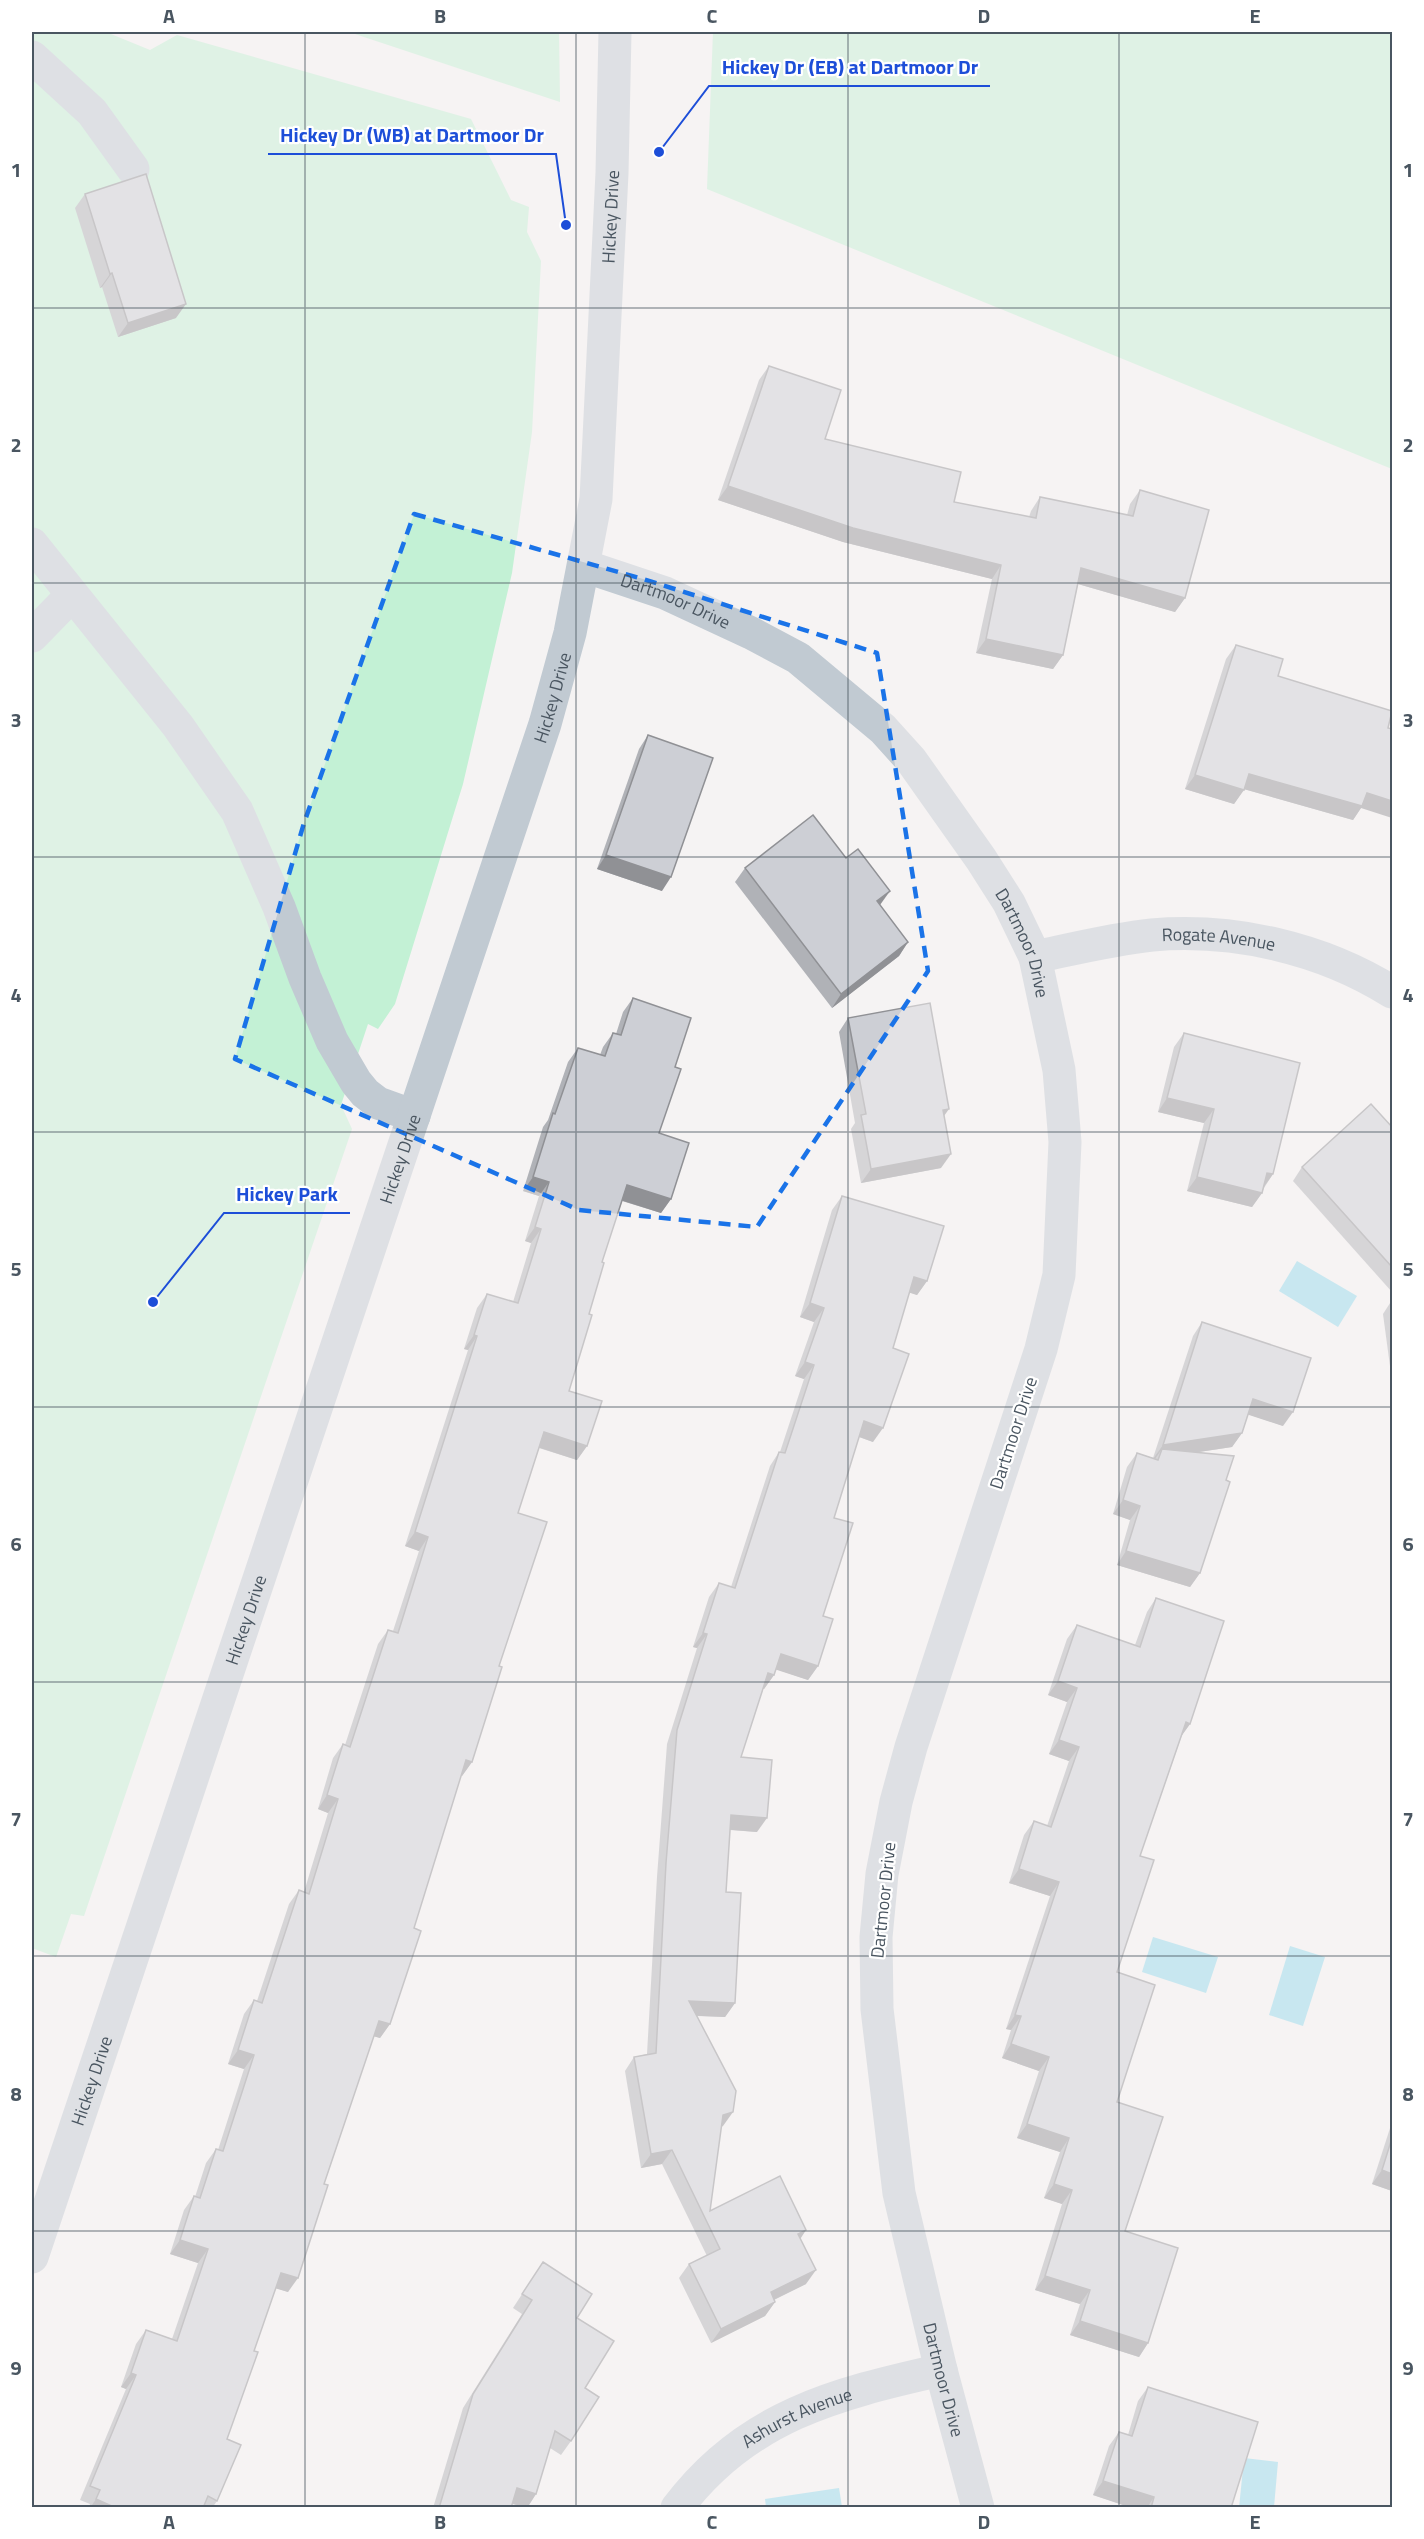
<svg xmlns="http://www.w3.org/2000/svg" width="1424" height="2539" font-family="'Titillium Web',sans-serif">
<rect width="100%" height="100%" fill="#f5f3f3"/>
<g fill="#c3f1d5">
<polygon points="32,32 106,32 150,50 177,35 471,119 511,200 529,207 527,232 541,261 532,432 512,573 463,784 395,1004 378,1029 368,1024 341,1105 352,1129 84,1916 71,1914 56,1957 32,1948"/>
<polygon points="349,32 559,32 560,102"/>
<polygon points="713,32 1392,32 1392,469 707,189"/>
</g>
<g fill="#90daee">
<polygon points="1297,1261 1357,1296 1338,1327 1279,1291"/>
<polygon points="1153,1937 1218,1957 1206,1993 1142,1972"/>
<polygon points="1290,1946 1325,1957 1303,2026 1269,2015"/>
<polygon points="1244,2458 1278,2462 1274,2507 1239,2508"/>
<polygon points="839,2488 842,2507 766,2507 765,2499"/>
</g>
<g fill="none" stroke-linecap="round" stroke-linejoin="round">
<g stroke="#c1cad2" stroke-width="33">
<polyline points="32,57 92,112 133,169"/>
<polyline points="32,544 178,726 237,811 279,907 305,978 332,1041 356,1082 365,1093 378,1103 414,1116"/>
<path id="s1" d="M584,566l81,27 86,40 47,25 85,71 28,31 70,99 28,44 26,54 24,113 6,72 -6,133 -18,74 -130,398 -15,55 -14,72 -6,63 1,72 22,184 42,177 37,138"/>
<polyline points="32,636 72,595"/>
<path id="s2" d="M1035,957c38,-8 78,-18 117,-22 82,-7 170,13 240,57"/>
<path id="s3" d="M32,2257l513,-1533 25,-91 26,-134 16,-326 3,-141"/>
<path id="s4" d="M677,2508c69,-92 158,-114 264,-138"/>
</g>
</g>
<g fill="#b0b2b7">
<polygon points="85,194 176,318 118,337 102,287 100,288 75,208"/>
<polygon points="769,366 825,439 954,502 1029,517 1031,511 1040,497 1127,515 1130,504 1140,490 1185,598 1175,612 1078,584 1063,655 1053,669 976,653 992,579 843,542 718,500 759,380"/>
<polygon points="1236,645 1278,676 1388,728 1361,808 1353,820 1244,789 1234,804 1185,789 1226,659"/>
<polygon points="648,735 662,891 597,869 639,749"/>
<polygon points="745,868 880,905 908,942 899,956 832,1008 735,882"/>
<polygon points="633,998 675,1067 659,1133 671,1199 661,1213 622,1201 602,1262 569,1391 587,1446 577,1460 539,1448 518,1513 499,1666 472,1762 462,1776 461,1775 414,1928 390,2024 380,2038 374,2036 288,2292 276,2288 254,2351 227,2439 217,2501 212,2508 89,2508 90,2504 80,2500 126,2389 121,2387 136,2344 146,2330 172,2339 198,2263 170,2254 184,2210 194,2196 195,2197 206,2163 216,2149 218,2150 244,2069 228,2064 244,2014 254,2000 257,2001 289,1904 299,1890 304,1892 328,1813 318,1809 333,1758 343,1744 345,1745 378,1644 388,1630 393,1631 419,1551 405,1546 468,1350 464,1349 477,1308 487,1294 513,1302 531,1243 525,1241 539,1196 523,1191 543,1127 548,1120 568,1062 578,1048 600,1055 603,1047 613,1033 616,1034 623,1012"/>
<polygon points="848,1018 944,1116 941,1168 861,1183 851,1129 855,1123 839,1032"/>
<polygon points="1184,1033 1273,1174 1264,1188 1262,1193 1252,1207 1187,1191 1204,1123 1158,1112 1174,1047"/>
<polygon points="1392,1127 1392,1292 1293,1181 1302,1167"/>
<polygon points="842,1196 927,1281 917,1295 909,1292 893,1348 873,1442 859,1437 834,1518 818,1666 808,1680 776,1669 774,1675 764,1689 763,1689 741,1757 757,1832 730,1830 726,1892 735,2003 725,2017 697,2016 723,2126 721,2127 710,2211 806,2230 800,2238 806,2284 774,2300 775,2302 765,2316 711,2343 679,2278 689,2264 707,2256 662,2164 641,2168 625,2071 634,2057 647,2054 657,1877 667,1744 697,1648 693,1647 709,1597 719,1583 731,1587 770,1466 779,1452 780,1452 804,1379 795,1376 814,1322 800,1317 832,1210"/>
<polygon points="1392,1300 1392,1381 1383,1314"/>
<polygon points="1202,1322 1283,1426 1248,1414 1242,1433 1232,1447 1199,1452 1226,1480 1200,1573 1190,1587 1117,1565 1130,1520 1113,1514 1127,1467 1137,1453 1153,1458 1193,1336"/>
<polygon points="1156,1598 1190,1724 1182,1735 1140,1856 1117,1972 1117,2102 1125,2231 1148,2343 1139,2357 1070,2335 1080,2304 1035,2290 1062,2204 1044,2198 1060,2152 1017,2138 1039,2071 1002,2058 1011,2030 1006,2029 1050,1896 1009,1883 1024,1835 1034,1821 1047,1826 1069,1761 1049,1754 1067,1702 1048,1695 1067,1639 1077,1625 1135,1645 1147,1612"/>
<polygon points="1392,2122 1392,2191 1372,2184"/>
<polygon points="543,2262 577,2318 585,2388 571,2441 561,2455 550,2448 536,2494 527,2508 512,2504 511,2508 433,2508 463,2408 522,2314 513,2308"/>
<polygon points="1148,2387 1231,2508 1132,2508 1093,2495 1109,2446 1119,2432 1128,2435 1138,2401"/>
</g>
<g fill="#909195">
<polygon points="112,273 102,287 100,288 110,274"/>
<polygon points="186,304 176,318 118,337 128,323"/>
<polygon points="728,486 1001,565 992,579 843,542 718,500"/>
<polygon points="1081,568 1185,598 1175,612 1071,582"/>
<polygon points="986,639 1063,655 1053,669 976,653"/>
<polygon points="1249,774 1367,793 1392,801 1392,818 1361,808 1353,820 1240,788"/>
<polygon points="1195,775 1244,790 1234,804 1185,789"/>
<polygon points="606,855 671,877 662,891 597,869"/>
<polygon points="890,891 880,905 877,901"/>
<polygon points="908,942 899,956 832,1008 841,994"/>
<polygon points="1167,1098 1214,1109 1204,1123 1158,1112"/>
<polygon points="949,1109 939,1123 943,1110"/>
<polygon points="951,1154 941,1168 861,1183 871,1169"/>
<polygon points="1267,1173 1273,1174 1263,1188"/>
<polygon points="533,1177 549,1182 539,1196 523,1191"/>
<polygon points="1197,1177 1262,1193 1252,1207 1187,1191"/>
<polygon points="627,1185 671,1199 661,1213 617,1199"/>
<polygon points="535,1227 541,1229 531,1243 525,1241"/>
<polygon points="914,1277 927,1281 917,1295 904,1291"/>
<polygon points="810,1303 824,1308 814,1322 800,1317"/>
<polygon points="474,1335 477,1336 468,1350 464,1349"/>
<polygon points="805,1362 814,1365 804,1379 795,1376"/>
<polygon points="1253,1399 1293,1412 1283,1426 1243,1413"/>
<polygon points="864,1421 883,1428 873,1442 854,1435"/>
<polygon points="544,1432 587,1446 577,1460 534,1446"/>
<polygon points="1242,1433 1232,1447 1159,1458 1162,1449 1155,1459 1153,1459 1163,1445"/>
<polygon points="1123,1500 1140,1506 1130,1520 1113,1514"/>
<polygon points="415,1532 428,1537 419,1551 405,1546"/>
<polygon points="1126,1551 1200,1573 1190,1587 1117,1565"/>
<polygon points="703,1633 707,1634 697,1648 693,1647"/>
<polygon points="781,1654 818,1666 808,1680 771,1668"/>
<polygon points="768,1673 774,1675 764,1689 758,1687"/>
<polygon points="1058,1681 1077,1688 1067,1702 1048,1695"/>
<polygon points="1186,1722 1190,1724 1180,1738"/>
<polygon points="1059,1740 1079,1747 1069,1761 1049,1754"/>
<polygon points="466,1760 472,1762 462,1776 456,1774"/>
<polygon points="327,1795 338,1799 328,1813 318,1809"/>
<polygon points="731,1815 767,1818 757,1832 721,1829"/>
<polygon points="1019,1869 1059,1882 1050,1896 1009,1883"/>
<polygon points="689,2001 735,2003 725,2017 679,2015"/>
<polygon points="1015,2015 1021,2016 1011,2030 1006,2029"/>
<polygon points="379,2021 390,2024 380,2038 369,2035"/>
<polygon points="1011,2044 1049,2057 1039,2071 1002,2058"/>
<polygon points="238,2050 254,2055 244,2069 228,2064"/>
<polygon points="733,2112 723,2126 713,2129 723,2115"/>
<polygon points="1027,2124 1069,2138 1060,2152 1017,2138"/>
<polygon points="672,2150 662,2164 641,2168 651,2154"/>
<polygon points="1382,2170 1392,2174 1392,2191 1372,2184"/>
<polygon points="1054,2184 1072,2190 1062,2204 1044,2198"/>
<polygon points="806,2230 797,2244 798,2234"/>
<polygon points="180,2240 208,2249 198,2263 170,2254"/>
<polygon points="816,2270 806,2284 761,2306 771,2292"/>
<polygon points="281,2273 298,2278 288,2292 271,2287"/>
<polygon points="1045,2276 1090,2290 1080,2304 1035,2290"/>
<polygon points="775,2302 765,2316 711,2343 721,2329"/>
<polygon points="1080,2321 1148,2343 1139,2357 1070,2335"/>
<polygon points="131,2373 136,2375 126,2389 121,2387"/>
<polygon points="1103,2481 1154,2497 1147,2508 1132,2508 1093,2495"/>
<polygon points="517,2488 536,2494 527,2508 507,2502"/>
<polygon points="96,2499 116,2508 90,2508"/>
</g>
<g fill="#cdcfd5" stroke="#909195" stroke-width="1.5">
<polygon points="146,174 186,304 128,323 112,273 110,274 85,194"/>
<polygon points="769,366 841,390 825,439 961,472 954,502 1036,518 1040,497 1133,516 1140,490 1209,510 1185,598 1081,568 1063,655 986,639 1001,565 853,528 728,486"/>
<polygon points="1236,645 1283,659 1278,676 1392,711 1388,728 1392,729 1392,801 1367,793 1362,806 1249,774 1244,790 1195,775"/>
<polygon points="648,735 713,758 671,877 606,855"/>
<polygon points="813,815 846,858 858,849 890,891 877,901 908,942 841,994 745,868"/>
<polygon points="633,998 691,1018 675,1067 681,1069 659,1133 689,1143 671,1199 627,1185 602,1262 604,1263 589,1314 592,1315 569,1391 602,1401 587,1446 544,1432 518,1513 547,1522 499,1666 502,1667 472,1762 466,1760 414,1928 421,1931 390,2024 379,2021 324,2184 328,2185 298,2278 281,2273 254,2351 258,2352 227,2439 241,2445 217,2501 208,2496 203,2508 116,2508 96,2499 100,2490 90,2486 136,2375 131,2373 146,2330 177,2341 208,2249 180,2240 194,2196 200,2198 216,2149 223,2151 254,2055 238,2050 254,2000 262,2003 299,1890 309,1894 338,1799 327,1795 343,1744 350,1747 388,1630 398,1633 428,1537 415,1532 477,1336 474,1335 487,1294 518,1303 541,1229 535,1227 549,1182 533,1177 553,1113 555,1114 578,1048 605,1056 613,1033 621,1035"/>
<polygon points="930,1003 949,1109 943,1110 951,1154 871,1169 861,1115 866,1114 848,1018"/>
<polygon points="1184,1033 1300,1063 1273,1174 1267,1173 1262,1193 1197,1177 1214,1109 1167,1098"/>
<polygon points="1371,1104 1392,1127 1392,1267 1302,1167"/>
<polygon points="842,1196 944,1226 927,1281 914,1277 893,1348 909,1354 883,1428 864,1421 834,1518 853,1523 823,1616 833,1619 818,1666 781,1654 774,1675 768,1673 741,1757 772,1760 767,1818 731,1815 726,1892 741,1893 735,2003 689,2001 736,2091 733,2112 723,2115 710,2211 780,2176 806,2230 798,2234 816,2270 771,2292 775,2302 721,2329 689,2264 720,2249 672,2150 651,2154 634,2057 656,2053 666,1863 677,1730 707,1634 703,1633 719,1583 735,1588 779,1452 785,1453 814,1365 805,1362 824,1308 810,1303"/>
<polygon points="1202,1322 1311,1358 1293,1412 1253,1399 1242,1433 1163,1445"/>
<polygon points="1162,1449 1234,1456 1226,1480 1230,1482 1200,1573 1126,1551 1140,1506 1123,1500 1137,1453 1158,1460"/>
<polygon points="1156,1598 1224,1621 1190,1724 1186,1722 1140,1856 1154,1860 1117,1972 1155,1985 1117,2102 1163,2117 1125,2231 1178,2248 1148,2343 1080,2321 1090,2290 1045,2276 1072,2190 1054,2184 1069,2138 1027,2124 1049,2057 1011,2044 1021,2016 1015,2015 1059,1882 1019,1869 1034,1821 1051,1827 1079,1747 1059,1740 1077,1688 1058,1681 1077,1625 1140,1647"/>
<polygon points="1392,2138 1392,2174 1382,2170"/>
<polygon points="543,2262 592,2294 577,2318 614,2341 585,2388 599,2397 571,2441 555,2431 536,2494 517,2488 511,2508 439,2508 473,2394 532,2300 522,2294"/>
<polygon points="1148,2387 1258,2422 1231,2508 1151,2508 1154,2497 1103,2481 1119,2432 1132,2436"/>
</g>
<path d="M0 0H1424V2539H0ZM414,514l229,65 234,74 51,318 -171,256 -178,-17 -344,-151 69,-236z" fill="#f5f3f3" fill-opacity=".55" fill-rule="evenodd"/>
<path fill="none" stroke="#1a73e8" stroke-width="4.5" stroke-dasharray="12 8" stroke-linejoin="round" d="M414,514l229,65 234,74 51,318 -171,256 -178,-17 -344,-151 69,-236z"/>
<path fill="none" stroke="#4a5661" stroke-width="1.5" stroke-opacity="0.55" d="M305,32v2476M576,32v2476M848,32v2476M1119,32v2476M32,308h1360M32,583h1360M32,857h1360M32,1132h1360M32,1407h1360M32,1682h1360M32,1956h1360M32,2231h1360"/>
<g text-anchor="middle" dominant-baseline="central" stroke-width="4.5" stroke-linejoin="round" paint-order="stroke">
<g font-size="18" fill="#4a5661" stroke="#fff">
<text stroke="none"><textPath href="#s3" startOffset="2130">Hickey Drive</textPath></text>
<text stroke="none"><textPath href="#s1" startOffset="98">Dartmoor Drive</textPath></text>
<text stroke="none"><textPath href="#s3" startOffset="1644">Hickey Drive</textPath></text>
<text stroke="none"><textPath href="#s2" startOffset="186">Rogate Avenue</textPath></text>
<text stroke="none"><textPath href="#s1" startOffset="602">Dartmoor Drive</textPath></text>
<text stroke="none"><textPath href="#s3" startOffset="1158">Hickey Drive</textPath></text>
<text transform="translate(1013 1433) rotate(-72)">Dartmoor Drive</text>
<text stroke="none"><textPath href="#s3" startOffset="672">Hickey Drive</textPath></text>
<text transform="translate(883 1900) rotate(-84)">Dartmoor Drive</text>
<text stroke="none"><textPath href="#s3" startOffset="186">Hickey Drive</textPath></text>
<text stroke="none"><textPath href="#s1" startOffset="2078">Dartmoor Drive</textPath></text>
<text stroke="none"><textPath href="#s4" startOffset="153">Ashurst Avenue</textPath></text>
</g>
</g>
<path fill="none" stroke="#1d4ed8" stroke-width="2" d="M659 152L709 86H990M566 225L556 154H268M153 1302L224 1213H350"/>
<g fill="#1d4ed8" stroke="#fff" stroke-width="2">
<circle cx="659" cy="152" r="6"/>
<circle cx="566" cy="225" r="6"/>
<circle cx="153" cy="1302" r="6"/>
</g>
<g font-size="20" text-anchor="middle" font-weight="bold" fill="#1d4ed8" stroke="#fff" stroke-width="4.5" stroke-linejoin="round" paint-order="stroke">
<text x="850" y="74">Hickey Dr (EB) at Dartmoor Dr</text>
<text x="412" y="142">Hickey Dr (WB) at Dartmoor Dr</text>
<text x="287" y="1201">Hickey Park</text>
</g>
<rect width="1424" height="2539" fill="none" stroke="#ffffff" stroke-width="66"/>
<rect x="33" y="33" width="1358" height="2473" fill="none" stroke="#4a5661" stroke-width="2"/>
<g font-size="20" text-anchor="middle" font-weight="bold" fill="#4a5661">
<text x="169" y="23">A</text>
<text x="440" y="23">B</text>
<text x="712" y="23">C</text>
<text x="984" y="23">D</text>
<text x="1255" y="23">E</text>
<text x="16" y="177">1</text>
<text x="1408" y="177">1</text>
<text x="16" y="452">2</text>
<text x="1408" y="452">2</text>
<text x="16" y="727">3</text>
<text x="1408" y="727">3</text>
<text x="16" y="1002">4</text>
<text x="1408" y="1002">4</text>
<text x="16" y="1276">5</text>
<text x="1408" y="1276">5</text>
<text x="16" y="1551">6</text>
<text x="1408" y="1551">6</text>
<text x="16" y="1826">7</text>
<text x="1408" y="1826">7</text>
<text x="16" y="2101">8</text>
<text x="1408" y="2101">8</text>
<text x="16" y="2375">9</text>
<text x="1408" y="2375">9</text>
<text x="169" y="2529">A</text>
<text x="440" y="2529">B</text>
<text x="712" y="2529">C</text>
<text x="984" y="2529">D</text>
<text x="1255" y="2529">E</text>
</g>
</svg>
